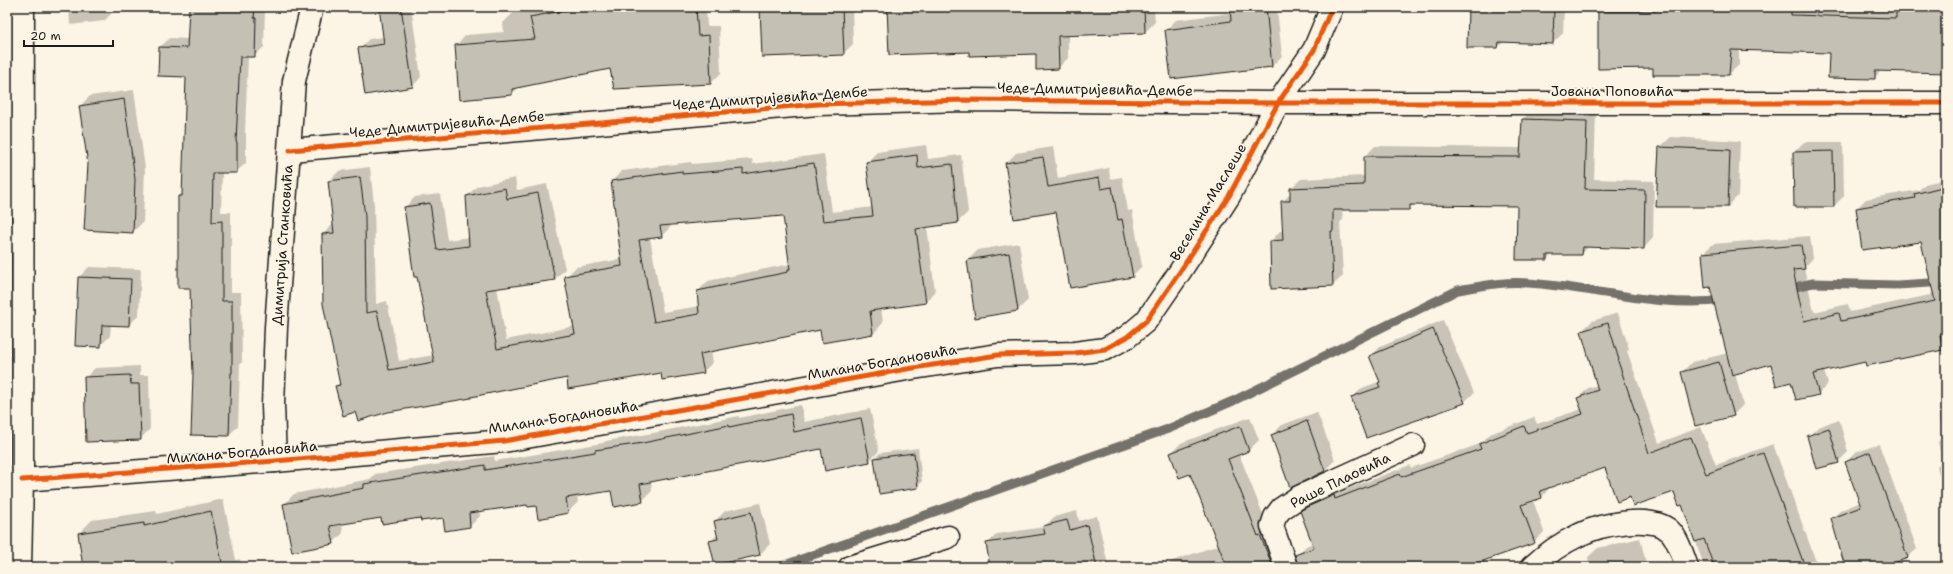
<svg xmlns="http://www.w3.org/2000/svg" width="1953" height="574" font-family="'Shantell Sans',sans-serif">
<rect width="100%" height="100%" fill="#fcf5e5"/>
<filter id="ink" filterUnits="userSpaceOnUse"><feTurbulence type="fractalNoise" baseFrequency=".025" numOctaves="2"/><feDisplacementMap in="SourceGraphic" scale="8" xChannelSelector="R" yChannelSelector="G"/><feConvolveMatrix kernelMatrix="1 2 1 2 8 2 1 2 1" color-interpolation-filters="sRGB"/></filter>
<g filter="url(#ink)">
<g fill="#0003" fill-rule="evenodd">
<polygon points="69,7 114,7 114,11 104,21 70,25"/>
<polygon points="190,7 265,7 264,47 254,56 248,56 245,133 246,133 246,163 236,172 222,172 221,212 231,212 231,292 241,292 242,362 240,364 238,426 229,435 194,374 191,287 179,197 183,192 187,76 160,47 170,38 188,39"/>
<polygon points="380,7 411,7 421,77 412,87 360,48 369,39 384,37"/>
<polygon points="544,7 706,7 707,26 719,26 721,73 711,83 611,68 519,87 512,94 456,46 466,35 504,32 503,23 513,13"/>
<polygon points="761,7 852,7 853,44 843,54"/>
<polygon points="888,7 1154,7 1155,22 1145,32 1068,34 1068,58 1058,68 1036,53 970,51"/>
<polygon points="1231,7 1281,7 1277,9 1282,56 1272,66 1166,30 1176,20 1231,13"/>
<polygon points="1469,7 1564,7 1563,33 1553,43 1504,42 1498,47"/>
<polygon points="1603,7 1946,7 1946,71 1882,70 1874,78 1830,52 1739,49 1739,65 1729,74 1654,67 1603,67"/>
<polygon points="134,90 145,168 143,222 133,232 89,164 80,106 90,96"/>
<polygon points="1532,110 1596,112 1594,179 1654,181 1653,238 1644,248 1589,246 1582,254 1552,254 1547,259 1518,206 1414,204 1409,208 1342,209 1343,220 1340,222 1343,276 1333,285 1272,288 1271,241 1280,231 1283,231 1282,202 1291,193 1291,188 1301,179 1365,176 1365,156 1375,146 1521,148 1523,119"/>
<polygon points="1671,137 1740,141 1738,196 1728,206 1658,206 1660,147"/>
<polygon points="1804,142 1843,142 1844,196 1834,206 1794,152"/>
<path d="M926,145l2,14 33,-4 7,57 -10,10 -31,4 8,66 -10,10 -44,6 2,15 -10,11 -52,-6 -110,23 2,11 -10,10h-41l-95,5 -211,34 -20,-25 4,-4 -17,-148 10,-10 -4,-43 10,-10 31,-4 4,38 2,99 11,-3 12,60 35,-6 -29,-148 10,-10 25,-3 7,46 23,-3 -3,-41 10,-10 38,-8 2,12 30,-6 18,85 -10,10 -58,8 9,53 69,-14 -9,-49 10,-10 46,-8 -10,-78 10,-10 69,-9 1,2 60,-5 1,5 71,-10 8,58 41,-5 -6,-45 10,-10zM784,215l6,49 -82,17 -10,10 2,15 -37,6 -13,-74 11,-1 10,-11v-2z"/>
<polygon points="1053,147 1058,178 1109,168 1110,179 1122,177 1128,211 1132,210 1142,266 1132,276 1057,211 1006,163 1016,153"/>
<polygon points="1946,179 1946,267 1922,241 1857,208 1866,199 1919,190 1925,184"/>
<polygon points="1810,236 1813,258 1804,268 1814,312 1848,304 1850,312 1930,295 1933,292 1946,289 1946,345 1942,349 1866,361 1824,371 1828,384 1818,394 1792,381 1772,363 1735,373 1743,405 1733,415 1682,372 1692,362 1728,353 1710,286 1706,286 1703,253 1713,244"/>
<polygon points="1019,243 1028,300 1018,310 968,260 978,250"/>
<polygon points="89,267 141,269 139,315 129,325 111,325 110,336 100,346 79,277"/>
<polygon points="7,305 11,305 11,353 7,357"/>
<polygon points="1618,313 1629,349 1627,351 1659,443 1701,427 1716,465 1773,444 1818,567 1700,567 1703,563 1683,504 1675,491 1631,496 1606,467 1551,486 1542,497 1533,500 1544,532 1534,542 1484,559 1488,567 1299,567 1296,556 1306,546 1313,543 1301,511 1311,501 1344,486 1345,490 1410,465 1411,468 1480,444 1490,434 1534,417 1537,424 1582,409 1578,398 1588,388 1598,385 1582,331 1592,321"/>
<polygon points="1443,320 1474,393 1464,402 1353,397 1362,388 1381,381 1371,356 1380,347"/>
<polygon points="140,366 140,375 149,375 150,429 140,439 85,378 95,368"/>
<polygon points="801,405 804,422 870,409 879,451 869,461 822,448 651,481 652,491 642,501 612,490 577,495 578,502 568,512 528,504 479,511 480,516 470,526 444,516 382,517 342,523 343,533 333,543 284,504 294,494 370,479 375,474 494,456 495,461 603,443 606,441 653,433 739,416 739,418"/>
<polygon points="1946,407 1946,488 1942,489 1937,466 1942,461 1938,442 1944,436 1939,414"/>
<polygon points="7,412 8,412 7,441"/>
<polygon points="1317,412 1335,460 1325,470 1272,435 1282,425"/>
<polygon points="1250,417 1259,440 1249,450 1239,454 1268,527 1288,567 1166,567 1172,561 1219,545 1190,472 1171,453 1181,443"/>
<polygon points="1839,419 1848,452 1838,462 1808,437 1818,427"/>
<polygon points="1879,444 1917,549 1908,557 1882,567 1846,567 1832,518 1841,510 1861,502 1846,462 1855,453"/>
<polygon points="918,448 922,482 917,487 875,458 880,453"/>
<polygon points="223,499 236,560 240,559 241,567 84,567 79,533 92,520 156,511 157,514"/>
<polygon points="760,503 770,544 760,554 710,542 718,534 715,521 725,511"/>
<polygon points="1077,511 1079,521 1097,516 1108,565 1107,567 991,567 987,544 997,534 1044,527 1054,517"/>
<polygon points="1640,538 1647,567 1590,567 1588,557 1598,548"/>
</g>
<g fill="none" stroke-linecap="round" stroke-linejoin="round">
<g stroke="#75726c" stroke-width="9">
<polyline points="1786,289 1813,283 1897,285 1946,282"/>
<path d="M779,567l389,-138 65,-28 225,-111c23,-4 46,-9 70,-7 65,4 131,26 196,17"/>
</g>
</g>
<g fill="#c4c0b3" stroke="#1c1c1c" fill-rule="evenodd">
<polygon points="189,7 255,7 254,18 256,18 255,57 240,57 236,142 237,142 237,173 213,173 212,222 222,221 222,301 232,301 232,373 231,373 229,436 191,435 193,374 190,288 178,288 178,196 182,196 186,77 158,76 159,47 187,48"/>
<polygon points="379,7 401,7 413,87 365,95 358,48 384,44"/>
<polygon points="582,7 696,7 698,36 709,35 711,84 614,89 610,69 512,89 512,95 459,100 455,45 535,39 530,17"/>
<polygon points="760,7 842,7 844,55 818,56 818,55 762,57"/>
<polygon points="887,7 1144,7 1145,33 1058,36 1059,69 1036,70 1036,54 969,56 969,52 889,55"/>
<polygon points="1230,7 1266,7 1272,67 1171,79 1165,30 1231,21"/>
<polygon points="1468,7 1554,7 1553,44 1499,42 1498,48 1467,48"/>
<polygon points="1656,7 1791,7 1791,15 1896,18 1896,9 1946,12 1946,73 1875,71 1875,79 1828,78 1829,53 1731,50 1729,75 1653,75 1653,68 1598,69 1598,11 1656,11"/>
<polygon points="124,99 135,179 133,233 84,230 88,164 79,106"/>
<polygon points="1522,119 1587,121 1585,189 1645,190 1644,249 1583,247 1582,255 1547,255 1547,260 1516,260 1517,206 1410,205 1410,210 1333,210 1333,231 1331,231 1333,286 1271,289 1270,241 1283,240 1281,201 1290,201 1290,188 1364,185 1364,156 1520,157"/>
<polygon points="1659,147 1730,150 1728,207 1656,207"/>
<polygon points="1833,151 1834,207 1794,207 1793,152"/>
<path d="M917,155l1,13 34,-4 6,59 -42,6 10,74 -56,8 3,23 -51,9 -2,-13 -120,24 4,19 -42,7 -1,-7 -93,16 -1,-11 -96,19v1l-83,14 -30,9 -3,-9 -12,4 -8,-30 5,-1 -17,-81 -1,-70 12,-1 -6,-52 32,-4 5,39 1,97 11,-2 12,59 45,-8 -17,-85h-3l-10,-70 26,-4 7,47 32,-4 -3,-50 39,-8 2,11 31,-6 17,87 -69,10 11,59 78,-15 -11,-58 58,-10 -11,-85 71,-10v3l61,-5v5l71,-11 9,58 50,-5 -7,-54zM783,216l7,53h-2v3l-91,19 2,23 -45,8 -15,-82 23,-3 -2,-11z"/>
<polygon points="1043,157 1048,187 1099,178 1101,189 1112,187 1118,220 1122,219 1133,277 1070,288 1056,212 1014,219 1005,163"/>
<polygon points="1946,186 1946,334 1940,335 1943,350 1866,366 1865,362 1813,374 1819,395 1796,400 1791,382 1776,386 1771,364 1732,375 1710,287 1705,288 1702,253 1801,245 1805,269 1793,270 1804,321 1839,313 1841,321 1935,301 1921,242 1862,250 1856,208 1915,198 1914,194"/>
<polygon points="1009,253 1018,311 975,318 967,260"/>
<polygon points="78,277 131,279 129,326 102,325 101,347 75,346"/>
<polygon points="1608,323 1619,360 1618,361 1649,453 1691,437 1706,474 1763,453 1805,567 1714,567 1704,539 1695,542 1682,505 1679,506 1674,492 1633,506 1630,497 1617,502 1605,468 1540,491 1542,498 1521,505 1535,543 1466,567 1298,567 1295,555 1314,548 1300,511 1305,508 1334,495 1335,499 1400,474 1401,477 1481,449 1479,444 1524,426 1527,433 1583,414 1577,398 1598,390 1581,331"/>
<polygon points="1433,329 1465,403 1366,438 1351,397 1380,387 1378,383 1380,382 1369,356"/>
<polygon points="1719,362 1734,416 1695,426 1681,372"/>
<polygon points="130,375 131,384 139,384 141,440 86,442 84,377"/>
<polygon points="791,414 794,432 861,418 870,462 825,471 821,449 640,484 643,502 614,507 611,491 566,498 568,513 538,519 536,506 528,507 527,505 469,513 470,527 445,531 443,518 421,521 420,518 382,524 381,518 330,526 334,544 292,552 283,504 364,488 364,484 485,465 485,470 595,452 595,450 643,443 729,425 729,427"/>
<polygon points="1307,421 1325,471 1290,488 1271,435"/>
<polygon points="1240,426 1249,451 1228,459 1258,536 1260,535 1273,567 1227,567 1190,474 1179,478 1170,453"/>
<polygon points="1829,428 1839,463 1816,469 1807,436"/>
<polygon points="1870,452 1908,558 1882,567 1845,567 1831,518 1861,507 1845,462"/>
<polygon points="914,453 918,488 879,494 874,458"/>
<polygon points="211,511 223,567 83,567 78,533 144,523 144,526"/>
<polygon points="751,512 760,555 715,565 709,541 718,539 714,521"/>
<polygon points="1067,520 1070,530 1087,525 1097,567 990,567 986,543 1045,534 1043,526"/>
</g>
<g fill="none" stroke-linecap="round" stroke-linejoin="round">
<g stroke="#1c1c1c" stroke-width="25">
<g id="minor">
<polyline points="290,150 818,104 965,100 1278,103 1946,103"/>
<polyline points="275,461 273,405 276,327 294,81 312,7"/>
<polyline points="22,480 275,461 504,441 907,369 998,355 1075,353 1105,349 1127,337 1146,321 1179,273 1229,196 1278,103 1314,50 1332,7"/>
<polyline points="20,567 22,480 23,7"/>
<polyline points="850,567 948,537"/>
<polyline points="1286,567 1272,526 1275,517 1281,509 1299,497 1413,445"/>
<path d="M1532,567c14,-13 30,-24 47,-32 22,-11 72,-21 91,-4 8,8 13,25 17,36"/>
</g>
</g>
<use href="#minor" stroke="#fcf5e5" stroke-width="22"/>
<g stroke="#fcf5e5" stroke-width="8">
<g id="cycleway">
<polyline points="290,150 818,104 965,100 1278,103 1946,103"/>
<polyline points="22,480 275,461 504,441 907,369 998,355 1075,353 1105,349 1127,337 1146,321 1179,273 1229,196 1278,103 1314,50 1332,7"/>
</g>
</g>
<use href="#cycleway" stroke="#e8590c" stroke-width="5"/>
</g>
</g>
<g text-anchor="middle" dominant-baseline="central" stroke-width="4" stroke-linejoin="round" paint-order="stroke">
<g font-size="14" fill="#1c1c1c" stroke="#fcf5e5">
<text transform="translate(1095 89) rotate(1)">Чеде Димитријевића Дембе</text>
<text x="1612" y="91">Јована Поповића</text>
<text transform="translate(770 98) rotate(-4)">Чеде Димитријевића Дембе</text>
<text transform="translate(447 124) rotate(-5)">Чеде Димитријевића Дембе</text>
<text transform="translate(1208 202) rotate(-59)">Веселина Маслеше</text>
<text transform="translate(282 245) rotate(-86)">Димитрија Станковића</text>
<text transform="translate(882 362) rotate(-10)">Милана Богдановића</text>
<text transform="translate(563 417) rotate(-9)">Милана Богдановића</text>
<text transform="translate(242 452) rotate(-5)">Милана Богдановића</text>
<text transform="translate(1340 480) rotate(-26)">Раше Плаовића</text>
</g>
</g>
<rect width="1953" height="574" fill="none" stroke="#fcf5e5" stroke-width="24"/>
<rect x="12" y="12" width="1929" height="550" fill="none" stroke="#1c1c1c" stroke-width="1.5" filter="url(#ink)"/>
<path d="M24 40v6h89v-6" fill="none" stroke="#1c1c1c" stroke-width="2"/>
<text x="30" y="40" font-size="12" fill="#1c1c1c" stroke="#fcf5e5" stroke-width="3" paint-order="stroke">20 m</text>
</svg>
